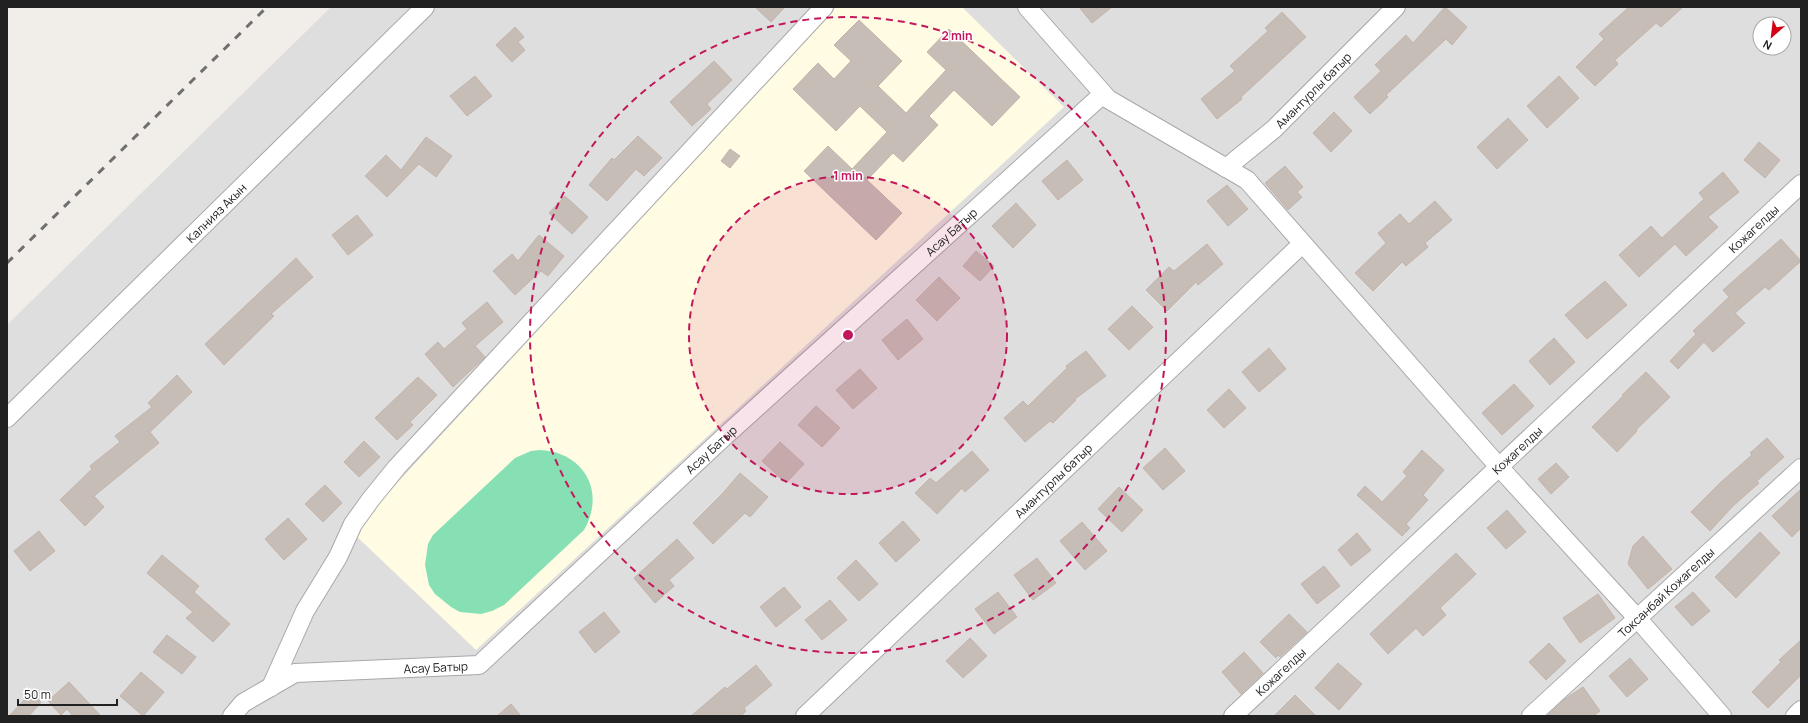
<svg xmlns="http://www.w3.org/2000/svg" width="1808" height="723" font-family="Manrope,sans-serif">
<rect width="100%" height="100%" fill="#f1ede8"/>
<path fill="#dfdede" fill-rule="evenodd" d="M331,7h1470v709h-1794v-391zM1760,24h24v24h-24z"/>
<polygon fill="#fffce3" points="836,7 962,7 1064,107 476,650 352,532"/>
<path fill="#86e0b4" d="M540,450c44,2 66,42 44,80l-80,75 -12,6 -11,3 -21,-2 -9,-5 -16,-13 -6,-9 -4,-20 3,-21 5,-9 82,-77 16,-7z"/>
<g fill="#c6bdb7" stroke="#c4b3aa">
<polygon points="755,7 785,7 771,22"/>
<polygon points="1079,7 1112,7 1092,23"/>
<polygon points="1445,7 1467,27 1452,45 1446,39 1386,95 1388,97 1370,114 1354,97 1381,71 1375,65 1406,35 1413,43"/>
<polygon points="1629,7 1683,7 1661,27 1656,23 1615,60 1618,64 1595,86 1576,67 1604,39 1599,34"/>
<polygon points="1282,12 1306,37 1241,97 1242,99 1217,119 1201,99 1235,71 1230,66 1268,31 1265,28"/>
<polygon points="859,20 902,61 878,86 906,113 946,70 927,52 949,29 1020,97 992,126 954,90 929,116 938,125 903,162 893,153 867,180 902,213 876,240 804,171 828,146 852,169 887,132 860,106 836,131 793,89 818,63 834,79 851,61 834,45"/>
<polygon points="515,27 524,37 518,42 525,50 512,62 496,45"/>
<polygon points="714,61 732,80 707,104 711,109 692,126 670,102"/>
<polygon points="475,76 492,96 467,116 450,96"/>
<polygon points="1559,76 1579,98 1547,128 1527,106"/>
<polygon points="1334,112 1352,131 1331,152 1313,133"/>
<polygon points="1508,118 1528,140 1497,169 1477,147"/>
<polygon points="638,136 662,158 644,176 636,169 607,201 589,185 612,158 614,160"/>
<polygon points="426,137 452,156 436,177 419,164 387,197 365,176 386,155 401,170"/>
<polygon points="1759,142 1780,160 1765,178 1744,160"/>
<polygon points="730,149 740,156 730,168 721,161"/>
<polygon points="1067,160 1083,180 1058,200 1042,181"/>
<polygon points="1285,166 1303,187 1297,192 1302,197 1288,210 1265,183"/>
<polygon points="1723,172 1739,192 1708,217 1718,227 1686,256 1675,244 1639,277 1619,255 1651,226 1662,238 1704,199 1699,193"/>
<polygon points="1227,185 1248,209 1228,226 1207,201"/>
<polygon points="565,196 588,217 572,234 549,213"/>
<polygon points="1435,201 1452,220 1425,243 1428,247 1406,266 1402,262 1373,291 1355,273 1386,243 1378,233 1400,214 1409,224"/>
<polygon points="1016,203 1036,225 1013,248 992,226"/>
<polygon points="357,215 373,235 348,255 332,235"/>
<polygon points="539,235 564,256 548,276 541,271 515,295 493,271 512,254 518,261"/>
<polygon points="1781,239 1801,261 1769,290 1765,287 1735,313 1745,323 1713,352 1704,342 1678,369 1670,361 1696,334 1693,331 1729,297 1723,290"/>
<polygon points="1207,244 1223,264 1198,285 1196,282 1167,311 1146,290 1169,267 1174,271"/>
<polygon points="976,251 994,266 980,281 963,266"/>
<polygon points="296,258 313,277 271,314 274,316 224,365 205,344"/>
<polygon points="939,277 960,298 937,321 916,300"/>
<polygon points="1605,281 1627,305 1587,339 1565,315"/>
<polygon points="487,302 503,322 475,346 485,357 453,387 425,354 438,342 444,349 467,329 462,323"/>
<polygon points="1132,306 1153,327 1129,350 1108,329"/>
<polygon points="907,319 923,339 898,360 882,340"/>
<polygon points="1554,338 1575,362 1550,385 1529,361"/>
<polygon points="1269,348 1286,369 1259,392 1242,372"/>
<polygon points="1086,351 1106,376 1075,399 1076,400 1053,423 1050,421 1025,442 1004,418 1023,401 1028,406 1067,368 1066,366"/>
<polygon points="860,369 877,388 853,409 836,390"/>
<polygon points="1646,372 1670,397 1636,430 1637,431 1617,452 1592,427 1623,396 1622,395"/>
<polygon points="177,375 192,392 150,432 159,443 94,496 104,507 85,526 60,500 92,469 90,466 120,442 115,436 152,407 148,403"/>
<polygon points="418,377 437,395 410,422 413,425 397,440 375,418"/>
<polygon points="1514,384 1534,406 1502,435 1482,413"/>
<polygon points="1229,389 1246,408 1224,428 1207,410"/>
<polygon points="816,406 840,428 822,447 798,425"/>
<polygon points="1767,438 1784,457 1757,481 1759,483 1733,506 1710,531 1691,512 1721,482 1752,455 1750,453"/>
<polygon points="364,441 380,457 359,477 344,462"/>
<polygon points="780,442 804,464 786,483 762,461"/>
<polygon points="1165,448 1185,471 1163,490 1143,468"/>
<polygon points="1422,450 1444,470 1423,495 1428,500 1406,524 1410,528 1402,536 1357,495 1365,486 1382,502 1407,476 1403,472"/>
<polygon points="972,451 989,470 965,492 962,488 937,514 915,493 930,478 936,483"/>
<polygon points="1556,463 1569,477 1551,494 1538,479"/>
<polygon points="740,473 768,497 750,517 745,513 713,544 693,523 723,493"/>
<polygon points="325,485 342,503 323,522 305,504"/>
<polygon points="1119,487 1143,510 1122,532 1098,509"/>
<polygon points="1801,489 1801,528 1792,537 1772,516"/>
<polygon points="1507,510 1526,532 1506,549 1487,528"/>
<polygon points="288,518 307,539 284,560 265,539"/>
<polygon points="903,521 920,540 896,562 879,543"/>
<polygon points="1082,522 1107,551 1085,570 1060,541"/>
<polygon points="39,531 55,551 30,571 14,551"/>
<polygon points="1760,532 1780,553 1736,598 1715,577"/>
<polygon points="1357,533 1371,550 1351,566 1338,550"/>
<polygon points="1643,536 1672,569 1648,589 1628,564 1633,546"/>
<polygon points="677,539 694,558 669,580 674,586 655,603 634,578"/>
<polygon points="1456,553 1476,574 1440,608 1446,615 1423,636 1416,628 1388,654 1370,634"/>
<polygon points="162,555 199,586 194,592 230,624 213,642 186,618 193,612 147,573"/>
<polygon points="1037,558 1056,583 1033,600 1014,575"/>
<polygon points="856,560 878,584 859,601 837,578"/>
<polygon points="1324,566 1340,586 1317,604 1301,584"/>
<polygon points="784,587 801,607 776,627 760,607"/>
<polygon points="998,592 1017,617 994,634 975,609"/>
<polygon points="1693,592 1710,611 1692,626 1675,607"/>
<polygon points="1598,594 1615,618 1580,643 1563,618"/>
<polygon points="830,600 847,620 822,640 805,620"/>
<polygon points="604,612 620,632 595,653 579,632"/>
<polygon points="1289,614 1307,632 1280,657 1278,655 1276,658 1260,642"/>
<polygon points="167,635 196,657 182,674 153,652"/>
<polygon points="970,638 987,656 963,678 946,661"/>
<polygon points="1801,640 1801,675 1768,708 1752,692 1781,662 1779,660"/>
<polygon points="1549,643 1566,661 1546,680 1529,662"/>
<polygon points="1244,652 1263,673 1241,694 1222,672"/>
<polygon points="1630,658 1648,679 1627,697 1609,676"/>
<polygon points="1338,663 1362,684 1339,710 1315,688"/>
<polygon points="756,665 772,685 744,708 746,711 741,716 691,716 725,687 727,689"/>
<polygon points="141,672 164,692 143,716 120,696"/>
<polygon points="69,682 101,716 73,716 67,709 61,715 48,701"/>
<polygon points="1583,687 1600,711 1593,716 1547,716 1565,699"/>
<polygon points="31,693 41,702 29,716 9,716"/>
<polygon points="1295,695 1316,716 1274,716"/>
<polygon points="511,704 521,716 497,716"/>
</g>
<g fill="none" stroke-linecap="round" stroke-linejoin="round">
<g stroke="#a8a8a8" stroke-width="20">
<g id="minor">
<polyline points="1027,7 1108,99 1247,180 1500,468 1638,619 1722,716"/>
<path id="s1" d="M1226,168l48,-39 122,-122"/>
<path id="s2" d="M7,418l418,-411"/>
<polyline points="271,687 305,611 338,557 353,524 371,499 397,467 824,7"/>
<path id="s3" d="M232,716l11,-13 52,-30 184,-8 245,-228 379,-343"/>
<path id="s4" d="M805,716l497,-472"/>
<path id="s5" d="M1233,716l568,-532"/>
<path id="s6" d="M1531,716l270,-248"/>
<polyline points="1795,716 1801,710"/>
</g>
</g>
<use href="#minor" stroke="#fff" stroke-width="18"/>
<polyline stroke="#6f6f6f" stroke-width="3" stroke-dasharray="8 8" stroke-linecap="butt" points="7,263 267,7"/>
</g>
<circle cx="848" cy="335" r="159" fill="#c2185b" fill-opacity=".12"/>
<g fill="none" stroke="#c2185b" stroke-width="2" stroke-dasharray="7 5">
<circle cx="848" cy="335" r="159"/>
<circle cx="848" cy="335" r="318"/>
</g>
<g text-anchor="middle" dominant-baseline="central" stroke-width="3" stroke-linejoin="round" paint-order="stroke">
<g font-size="12" fill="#212121" stroke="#fff">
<text stroke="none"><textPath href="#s1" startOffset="117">Амантурлы батыр</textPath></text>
<text stroke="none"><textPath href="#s2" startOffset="293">Калнияз Акын</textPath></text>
<text stroke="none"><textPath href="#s5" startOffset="713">Кожагелды</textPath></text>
<text stroke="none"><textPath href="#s3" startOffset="902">Асау Батыр</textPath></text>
<text stroke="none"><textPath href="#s3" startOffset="578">Асау Батыр</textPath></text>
<text stroke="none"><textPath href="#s5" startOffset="389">Кожагелды</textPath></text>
<text stroke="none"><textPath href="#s4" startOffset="342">Амантурлы батыр</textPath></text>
<text stroke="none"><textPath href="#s6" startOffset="183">Токсанбай Кожагелды</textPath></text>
<text stroke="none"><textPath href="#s3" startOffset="218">Асау Батыр</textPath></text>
<text stroke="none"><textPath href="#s5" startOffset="65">Кожагелды</textPath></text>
</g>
</g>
<circle cx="848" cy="335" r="6" fill="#c2185b" stroke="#fff" stroke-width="2"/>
<g font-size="12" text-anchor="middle" font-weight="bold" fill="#c2185b" stroke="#fff" stroke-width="3" stroke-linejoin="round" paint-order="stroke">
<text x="957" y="40">2 min</text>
<text x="848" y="180">1 min</text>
</g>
<rect width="1808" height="723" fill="none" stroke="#212121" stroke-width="16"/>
<g transform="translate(1772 36) rotate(208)"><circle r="19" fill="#ffffff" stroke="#a6a6a6"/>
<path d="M0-3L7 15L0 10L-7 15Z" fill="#d20015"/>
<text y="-6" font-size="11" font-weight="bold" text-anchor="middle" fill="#212121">N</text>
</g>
<path d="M18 699v6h99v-6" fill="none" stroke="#212121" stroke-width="2"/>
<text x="24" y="699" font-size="12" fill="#212121" stroke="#ffffff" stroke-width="3" paint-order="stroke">50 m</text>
</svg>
